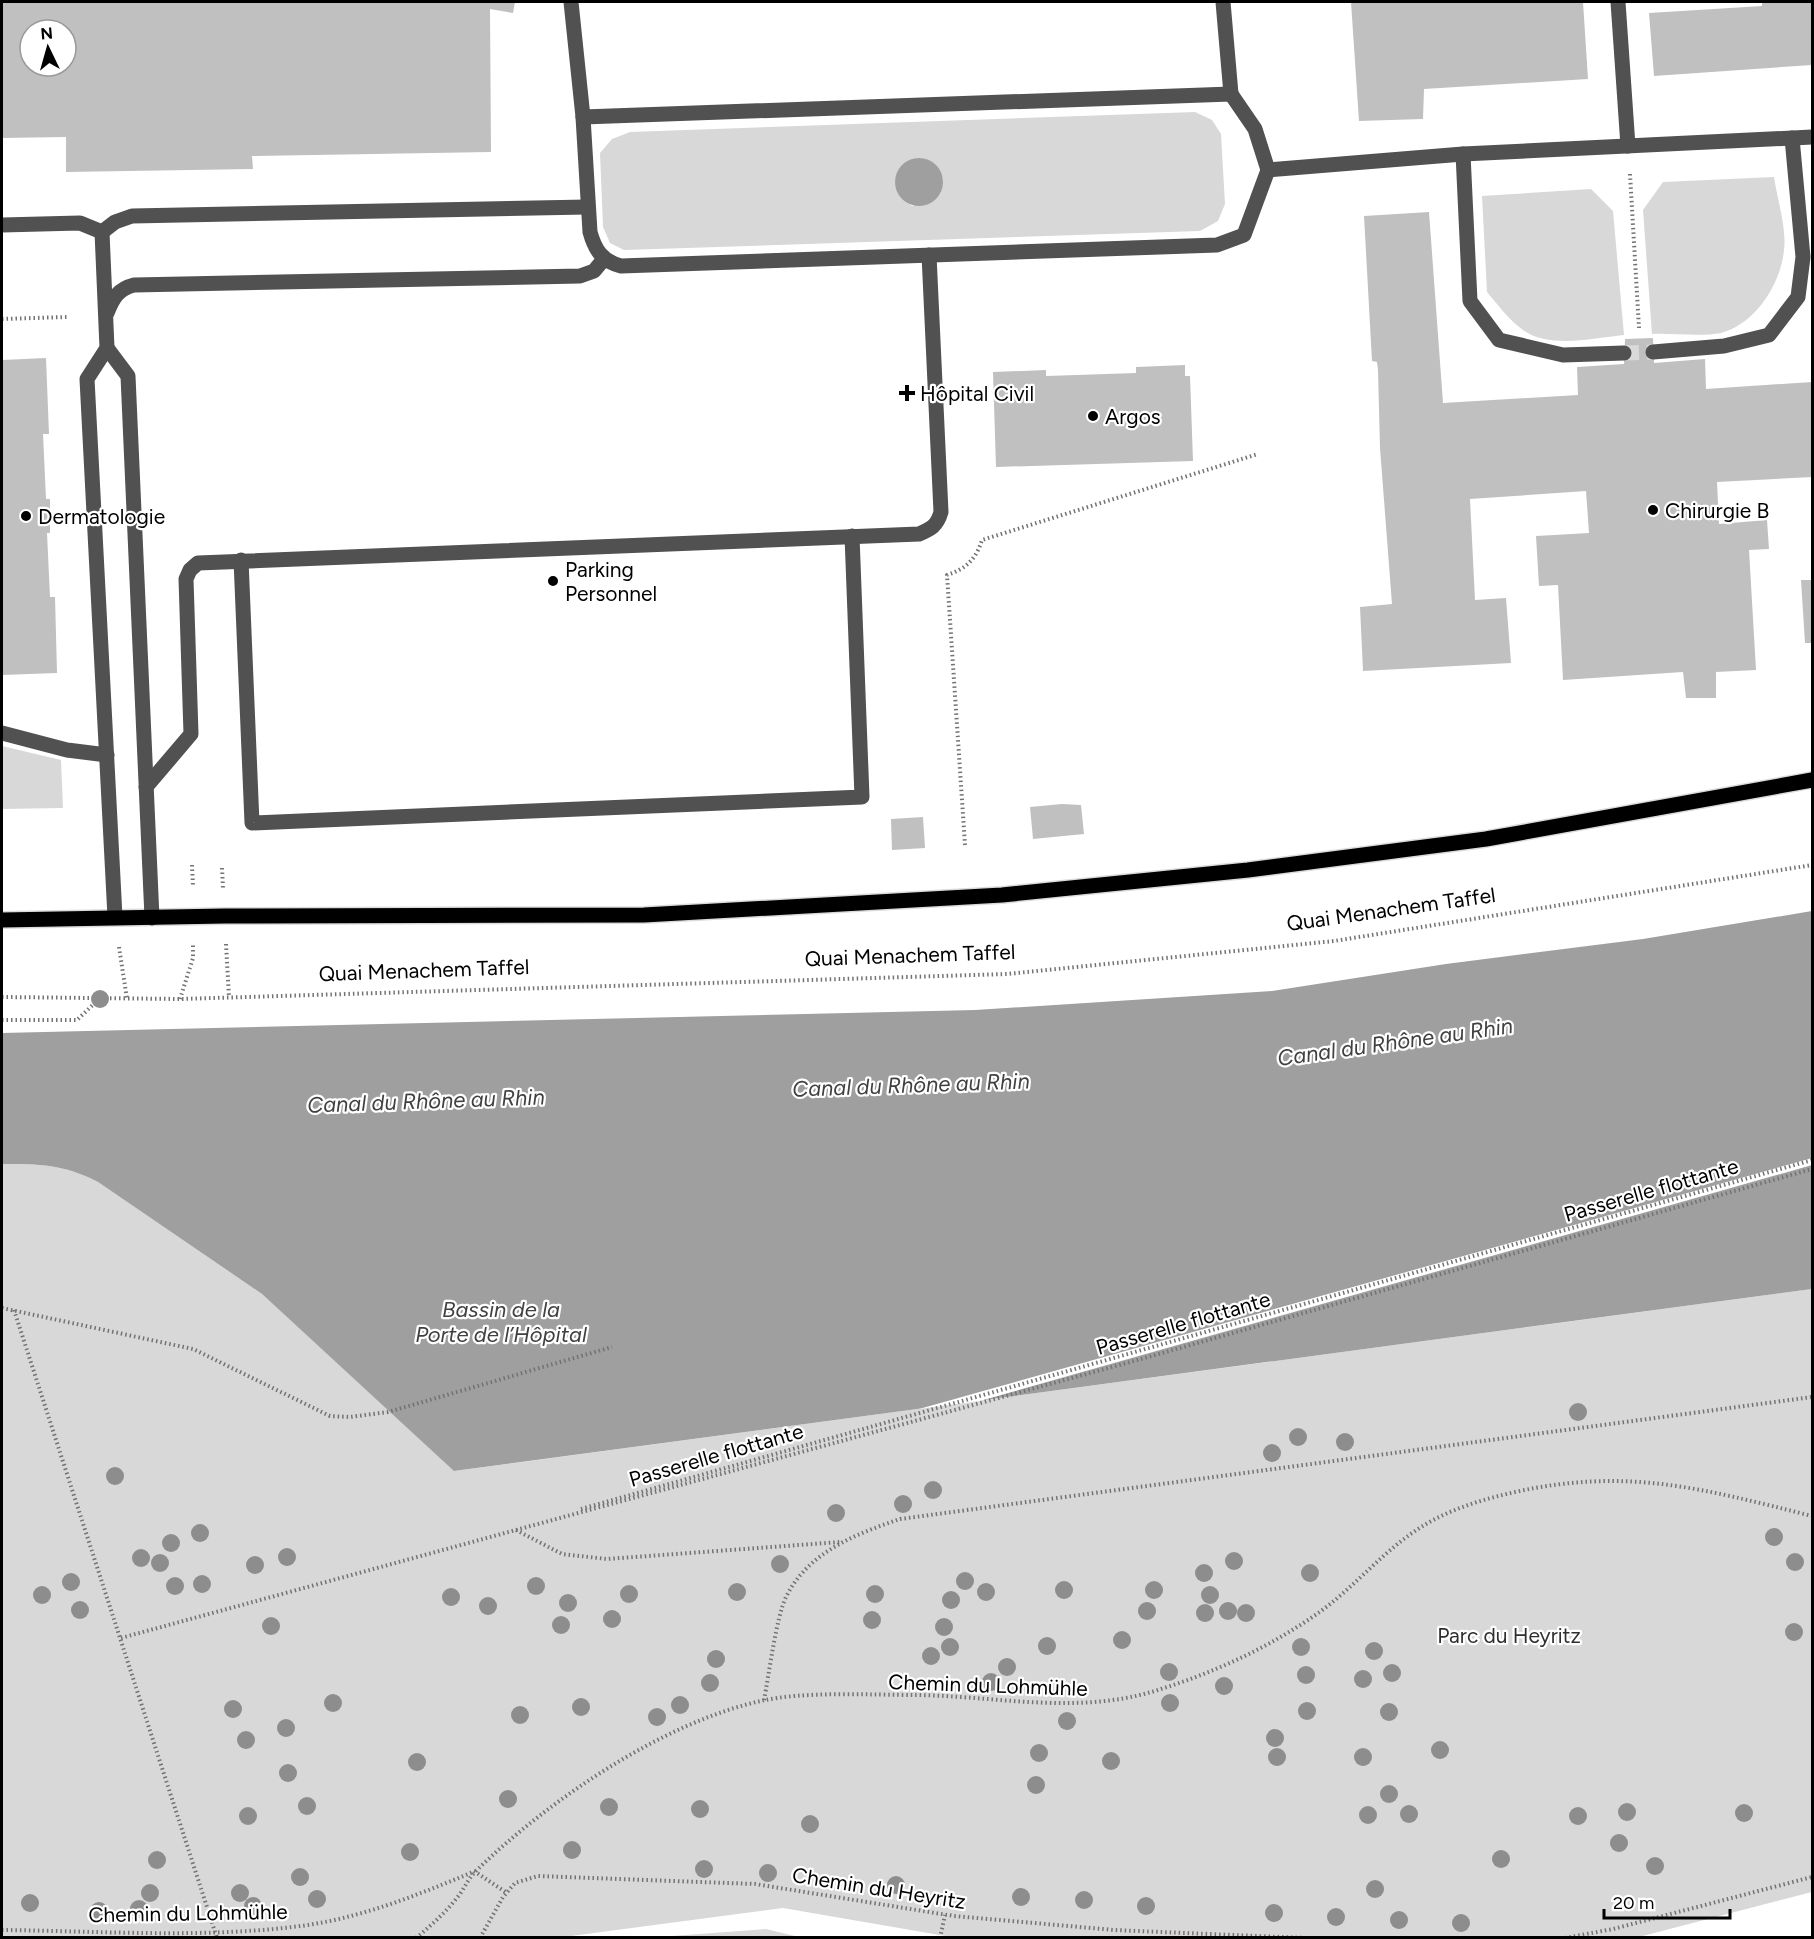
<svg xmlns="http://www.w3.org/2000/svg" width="1814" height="1939" font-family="Figtree,sans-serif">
<rect width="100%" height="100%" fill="#fff"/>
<g fill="#d8d8d8" fill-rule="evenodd">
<path d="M1195,112l17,8 9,14 4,70 -7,17 -18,10 -576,19 -14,-7 -7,-16 -3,-74 12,-14 18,-7zM920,158l23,20 -3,16 -28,12c-25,-13 -21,-45 8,-48z"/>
<path d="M1774,177c3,21 13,53 10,73 -3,33 -28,74 -63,83 -19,4 -50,0 -69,1l-9,-124 20,-28z"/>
<path d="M1591,189l22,22 11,124c-31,3 -74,14 -101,-5 -14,-10 -25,-25 -36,-38l-5,-96z"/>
<polygon points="2,746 61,760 63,808 2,809"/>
<path d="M2,1164c37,0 61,0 96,18l164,112 193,177 1357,-182v603l-177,46h-678l-174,-30 -227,30h-554z"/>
<polygon points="766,1929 799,1937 658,1937"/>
</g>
<g fill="#9f9f9f">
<circle cx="919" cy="182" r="24"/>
<path d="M1812,911v378l-1358,182 -192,-177 -164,-112c-35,-18 -59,-18 -96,-18v-131l973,-23 297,-19 174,-27 197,-25z"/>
</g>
<polygon fill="#fff" points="1812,1158 1812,1165 980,1401 919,1409"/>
<g fill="#c0c0c0" fill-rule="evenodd">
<path d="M2,2h513l-2,11 -23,-4 1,143 -239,4 1,13 -187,3v-35l-64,1zM30,30h36v36h-36z"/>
<polygon points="1351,2 1583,2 1588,79 1424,89 1423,119 1359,121"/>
<polygon points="1762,2 1812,2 1812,65 1654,76 1649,13 1762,6"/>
<polygon points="1429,212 1443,403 1578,395 1577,367 1624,364 1625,339 1653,338 1654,363 1705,359 1706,389 1812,382 1812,477 1717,482 1719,524 1767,520 1769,549 1749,550 1756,670 1716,672 1716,698 1686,698 1683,672 1563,680 1558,585 1539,586 1536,536 1589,533 1586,491 1470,499 1475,600 1506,598 1511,663 1363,671 1360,607 1392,604 1380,448 1378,370 1377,362 1372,361 1364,216"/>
<polygon points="46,358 49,434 43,434 46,499 50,499 50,533 47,533 50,597 55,597 57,673 2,675 2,360"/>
<polygon points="1185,365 1185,376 1190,376 1193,461 996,467 993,372 1046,370 1046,376 1136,373 1136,367"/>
<polygon points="1801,580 1812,580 1812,643 1805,643"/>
<polygon points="1062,804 1081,805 1084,834 1033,839 1030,807"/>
<polygon points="923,817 925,848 892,850 891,819"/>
</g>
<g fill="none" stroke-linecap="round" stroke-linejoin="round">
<polyline stroke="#d9d9d9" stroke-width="15" stroke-dasharray="15 8" stroke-linecap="butt" points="1624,353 1653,352"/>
<g stroke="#dbdbdb" stroke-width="18">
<polyline id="major" points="2,920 225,916 644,915 1002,895 1248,870 1486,839 1812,780"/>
</g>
<g stroke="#737373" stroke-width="4" stroke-dasharray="1.5 3" stroke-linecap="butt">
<polyline points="1630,174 1639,328"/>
<polyline points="2,319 67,317"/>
<path d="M965,845l-18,-270c19,-6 29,-16 35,-35l276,-86"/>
<polyline points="192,865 193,886"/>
<polyline points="222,868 223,888"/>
<polyline points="226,944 229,997"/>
<polyline points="119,947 127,999"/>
<polyline points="2,997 180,999 1007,974 1334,941 1812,865"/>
<polyline points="180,999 193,958 193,945"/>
<polyline points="2,1020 77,1020 99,999"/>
<polyline points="2,1308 193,1349 330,1416 350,1417 388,1412 612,1347"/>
<polyline points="14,1310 217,1938"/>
<polyline points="581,1509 1812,1160"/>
<polyline points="516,1530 562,1554 607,1559 840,1542"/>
<polyline points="121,1638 1134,1361 1812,1169"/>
<path d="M764,1700c5,-25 12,-82 22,-103 22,-45 70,-63 114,-78l912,-122"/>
<polyline points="474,1871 507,1893"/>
<path d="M2,1930c101,1 206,9 306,-5 58,-9 112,-31 165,-53"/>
<path d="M416,1938c16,-13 32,-28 44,-44 6,-9 10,-18 18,-25 71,-69 186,-147 283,-168 42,-10 110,-6 155,-6 83,1 164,21 245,-6 57,-18 111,-43 160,-78 33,-24 60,-57 94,-80 31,-21 65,-31 100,-39 113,-25 189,-3 297,24"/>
<polyline points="480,1938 503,1897 515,1883 538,1876 755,1884 954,1916 1114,1930 1305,1938"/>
<polyline points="940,1938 945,1915"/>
<polyline points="1565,1938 1613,1929 1812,1877"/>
</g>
<g stroke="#515151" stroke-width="15">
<polyline points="571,2 583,117"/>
<polyline points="1223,2 1231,94"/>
<polyline points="1618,2 1628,146"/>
<path d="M1231,94l24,35 13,41 -24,65 -27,10 -596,21c-19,-5 -26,-16 -31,-34l-7,-115z"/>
<polyline points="1463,154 1470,301 1499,340 1563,355 1624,353"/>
<polyline points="1268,170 1463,154 1812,137"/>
<polyline points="2,225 80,223 102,232"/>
<polyline points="102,232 107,348 87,379 115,917"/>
<polyline points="102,232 115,222 132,216 587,207"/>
<path d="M107,313c6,-15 11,-24 27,-28l446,-9 14,-5 10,-12"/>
<polyline points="107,348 128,376 152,918"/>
<polyline points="1653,352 1724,346 1769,335 1798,297 1803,257 1792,138"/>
<polyline points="241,560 252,823 862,797 852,536"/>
<polyline points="2,733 67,750 107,755"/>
<path d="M146,787l45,-53 -5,-155 4,-9 8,-7 721,-29c12,-5 18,-8 22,-22l-12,-257"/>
</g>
<use href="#major" stroke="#000" stroke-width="15"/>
</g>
<g fill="#8d8d8d">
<circle cx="100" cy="999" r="9"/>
<circle cx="1578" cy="1412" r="9"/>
<circle cx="1298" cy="1437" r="9"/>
<circle cx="1345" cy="1442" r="9"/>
<circle cx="1272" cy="1453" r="9"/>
<circle cx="115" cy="1476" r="9"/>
<circle cx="933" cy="1490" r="9"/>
<circle cx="903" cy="1504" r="9"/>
<circle cx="836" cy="1513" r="9"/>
<circle cx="200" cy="1533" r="9"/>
<circle cx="1774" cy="1537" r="9"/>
<circle cx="171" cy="1543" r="9"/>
<circle cx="287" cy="1557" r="9"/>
<circle cx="141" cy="1558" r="9"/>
<circle cx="1234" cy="1561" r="9"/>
<circle cx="1795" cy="1562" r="9"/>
<circle cx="160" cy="1563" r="9"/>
<circle cx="780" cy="1564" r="9"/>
<circle cx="255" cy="1565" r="9"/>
<circle cx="1204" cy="1573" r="9"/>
<circle cx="1310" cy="1573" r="9"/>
<circle cx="965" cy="1581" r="9"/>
<circle cx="71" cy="1582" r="9"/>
<circle cx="202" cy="1584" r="9"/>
<circle cx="175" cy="1586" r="9"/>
<circle cx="536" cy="1586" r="9"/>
<circle cx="1064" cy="1590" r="9"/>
<circle cx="1154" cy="1590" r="9"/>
<circle cx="737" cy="1592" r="9"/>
<circle cx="986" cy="1592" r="9"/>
<circle cx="629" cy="1594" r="9"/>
<circle cx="875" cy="1594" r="9"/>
<circle cx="42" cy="1595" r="9"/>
<circle cx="1210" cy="1595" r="9"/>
<circle cx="451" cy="1597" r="9"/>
<circle cx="951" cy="1600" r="9"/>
<circle cx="568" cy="1603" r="9"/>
<circle cx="488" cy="1606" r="9"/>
<circle cx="80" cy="1610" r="9"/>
<circle cx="1147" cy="1611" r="9"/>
<circle cx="1228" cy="1611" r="9"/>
<circle cx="1205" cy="1613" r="9"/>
<circle cx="1246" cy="1613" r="9"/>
<circle cx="612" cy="1619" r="9"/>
<circle cx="872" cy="1620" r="9"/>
<circle cx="561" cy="1625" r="9"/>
<circle cx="271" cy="1626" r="9"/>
<circle cx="944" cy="1627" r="9"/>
<circle cx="1794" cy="1632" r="9"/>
<circle cx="1122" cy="1640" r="9"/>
<circle cx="1047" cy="1646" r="9"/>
<circle cx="950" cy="1647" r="9"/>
<circle cx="1301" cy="1647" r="9"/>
<circle cx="1374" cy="1651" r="9"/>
<circle cx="931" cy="1656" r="9"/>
<circle cx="716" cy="1659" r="9"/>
<circle cx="1007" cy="1667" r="9"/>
<circle cx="1169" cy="1672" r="9"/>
<circle cx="1392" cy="1673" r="9"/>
<circle cx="1306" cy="1675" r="9"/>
<circle cx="1363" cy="1679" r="9"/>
<circle cx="991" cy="1682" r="9"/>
<circle cx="710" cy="1683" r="9"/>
<circle cx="1224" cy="1686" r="9"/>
<circle cx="333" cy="1703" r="9"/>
<circle cx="1170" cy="1703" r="9"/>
<circle cx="680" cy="1705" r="9"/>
<circle cx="581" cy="1707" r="9"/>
<circle cx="233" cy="1709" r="9"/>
<circle cx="1307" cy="1711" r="9"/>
<circle cx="1389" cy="1712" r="9"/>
<circle cx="520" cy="1715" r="9"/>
<circle cx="657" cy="1717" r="9"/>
<circle cx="1067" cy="1721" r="9"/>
<circle cx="286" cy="1728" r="9"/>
<circle cx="1275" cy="1738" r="9"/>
<circle cx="246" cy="1740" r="9"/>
<circle cx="1440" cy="1750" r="9"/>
<circle cx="1039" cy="1753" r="9"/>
<circle cx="1277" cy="1757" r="9"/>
<circle cx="1363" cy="1757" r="9"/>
<circle cx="1111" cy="1761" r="9"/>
<circle cx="417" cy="1762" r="9"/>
<circle cx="288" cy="1773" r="9"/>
<circle cx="1036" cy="1785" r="9"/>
<circle cx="1389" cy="1794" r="9"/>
<circle cx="508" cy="1799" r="9"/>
<circle cx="307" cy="1806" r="9"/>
<circle cx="609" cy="1807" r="9"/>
<circle cx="700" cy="1809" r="9"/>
<circle cx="1627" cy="1812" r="9"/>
<circle cx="1744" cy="1813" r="9"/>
<circle cx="1409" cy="1814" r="9"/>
<circle cx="1368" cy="1815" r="9"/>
<circle cx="248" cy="1816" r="9"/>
<circle cx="1578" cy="1816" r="9"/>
<circle cx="810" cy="1824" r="9"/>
<circle cx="1619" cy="1843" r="9"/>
<circle cx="572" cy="1850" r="9"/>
<circle cx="410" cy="1852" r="9"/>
<circle cx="1501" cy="1859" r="9"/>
<circle cx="157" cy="1860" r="9"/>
<circle cx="1655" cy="1866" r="9"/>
<circle cx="704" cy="1869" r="9"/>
<circle cx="768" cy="1873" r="9"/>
<circle cx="300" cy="1877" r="9"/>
<circle cx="896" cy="1885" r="9"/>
<circle cx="1375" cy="1889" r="9"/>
<circle cx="150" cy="1893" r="9"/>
<circle cx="240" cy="1893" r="9"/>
<circle cx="1021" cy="1897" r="9"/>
<circle cx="317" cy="1899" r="9"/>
<circle cx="1084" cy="1900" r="9"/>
<circle cx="30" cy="1903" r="9"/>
<circle cx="253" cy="1906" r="9"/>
<circle cx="1146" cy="1906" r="9"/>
<circle cx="139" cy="1909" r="9"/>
<circle cx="99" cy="1911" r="9"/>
<circle cx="1274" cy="1913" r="9"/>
<circle cx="1336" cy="1917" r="9"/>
<circle cx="1399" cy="1920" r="9"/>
<circle cx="1461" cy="1923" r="9"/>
</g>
<g fill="#000" stroke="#fff" stroke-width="2">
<path d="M904 384h6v6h6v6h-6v6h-6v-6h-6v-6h6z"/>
<circle cx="1093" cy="416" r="6"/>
<circle cx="1653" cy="510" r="6"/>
<circle cx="26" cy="516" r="6"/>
<circle cx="553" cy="581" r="6"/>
</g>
<g text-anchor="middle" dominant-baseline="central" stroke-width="4.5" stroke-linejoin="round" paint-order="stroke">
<g font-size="21" fill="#000" stroke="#fff" text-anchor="start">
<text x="920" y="393">Hôpital Civil</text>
<text x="1105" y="416">Argos</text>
<text x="1665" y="510">Chirurgie B</text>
<text x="38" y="516">Dermatologie</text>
<text x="565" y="569">Parking<tspan x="565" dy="24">Personnel</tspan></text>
</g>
<g font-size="21" fill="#000" stroke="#fff">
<text transform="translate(1391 909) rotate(-8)">Quai Menachem Taffel</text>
<text transform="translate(910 955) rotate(-2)">Quai Menachem Taffel</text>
<text transform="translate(424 970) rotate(-2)">Quai Menachem Taffel</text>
<text transform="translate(1651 1190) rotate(-16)">Passerelle flottante</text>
<text transform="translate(1183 1323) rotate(-16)">Passerelle flottante</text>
<text transform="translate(716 1455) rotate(-16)">Passerelle flottante</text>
<text transform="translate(988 1685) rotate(2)">Chemin du Lohmühle</text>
<text transform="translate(879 1888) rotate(9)">Chemin du Heyritz</text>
<text transform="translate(188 1913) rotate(-1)">Chemin du Lohmühle</text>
</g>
<g font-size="21" fill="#2f2f2f" stroke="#fff">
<text x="1509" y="1635">Parc du Heyritz</text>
</g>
<g font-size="22" font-style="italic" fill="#404040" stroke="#fff">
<text transform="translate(1395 1042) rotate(-8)">Canal du Rhône au Rhin</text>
<text transform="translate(911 1085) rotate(-2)">Canal du Rhône au Rhin</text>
<text transform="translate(426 1101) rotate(-2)">Canal du Rhône au Rhin</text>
<text x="501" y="1309">Bassin de la<tspan x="501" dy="25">Porte de l’Hôpital</tspan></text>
</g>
</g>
<rect width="1814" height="1939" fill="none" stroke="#000000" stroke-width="6"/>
<g transform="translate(48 48) rotate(355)"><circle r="28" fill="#ffffff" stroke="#999999" stroke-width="1.5"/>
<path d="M0-4.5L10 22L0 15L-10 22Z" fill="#000000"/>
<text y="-9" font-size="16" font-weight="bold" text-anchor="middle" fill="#000000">N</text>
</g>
<path d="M1604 1909v9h126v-9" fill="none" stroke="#000000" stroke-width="3"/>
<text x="1613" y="1909" font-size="18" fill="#000000" stroke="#ffffff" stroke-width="4.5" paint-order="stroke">20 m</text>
</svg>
